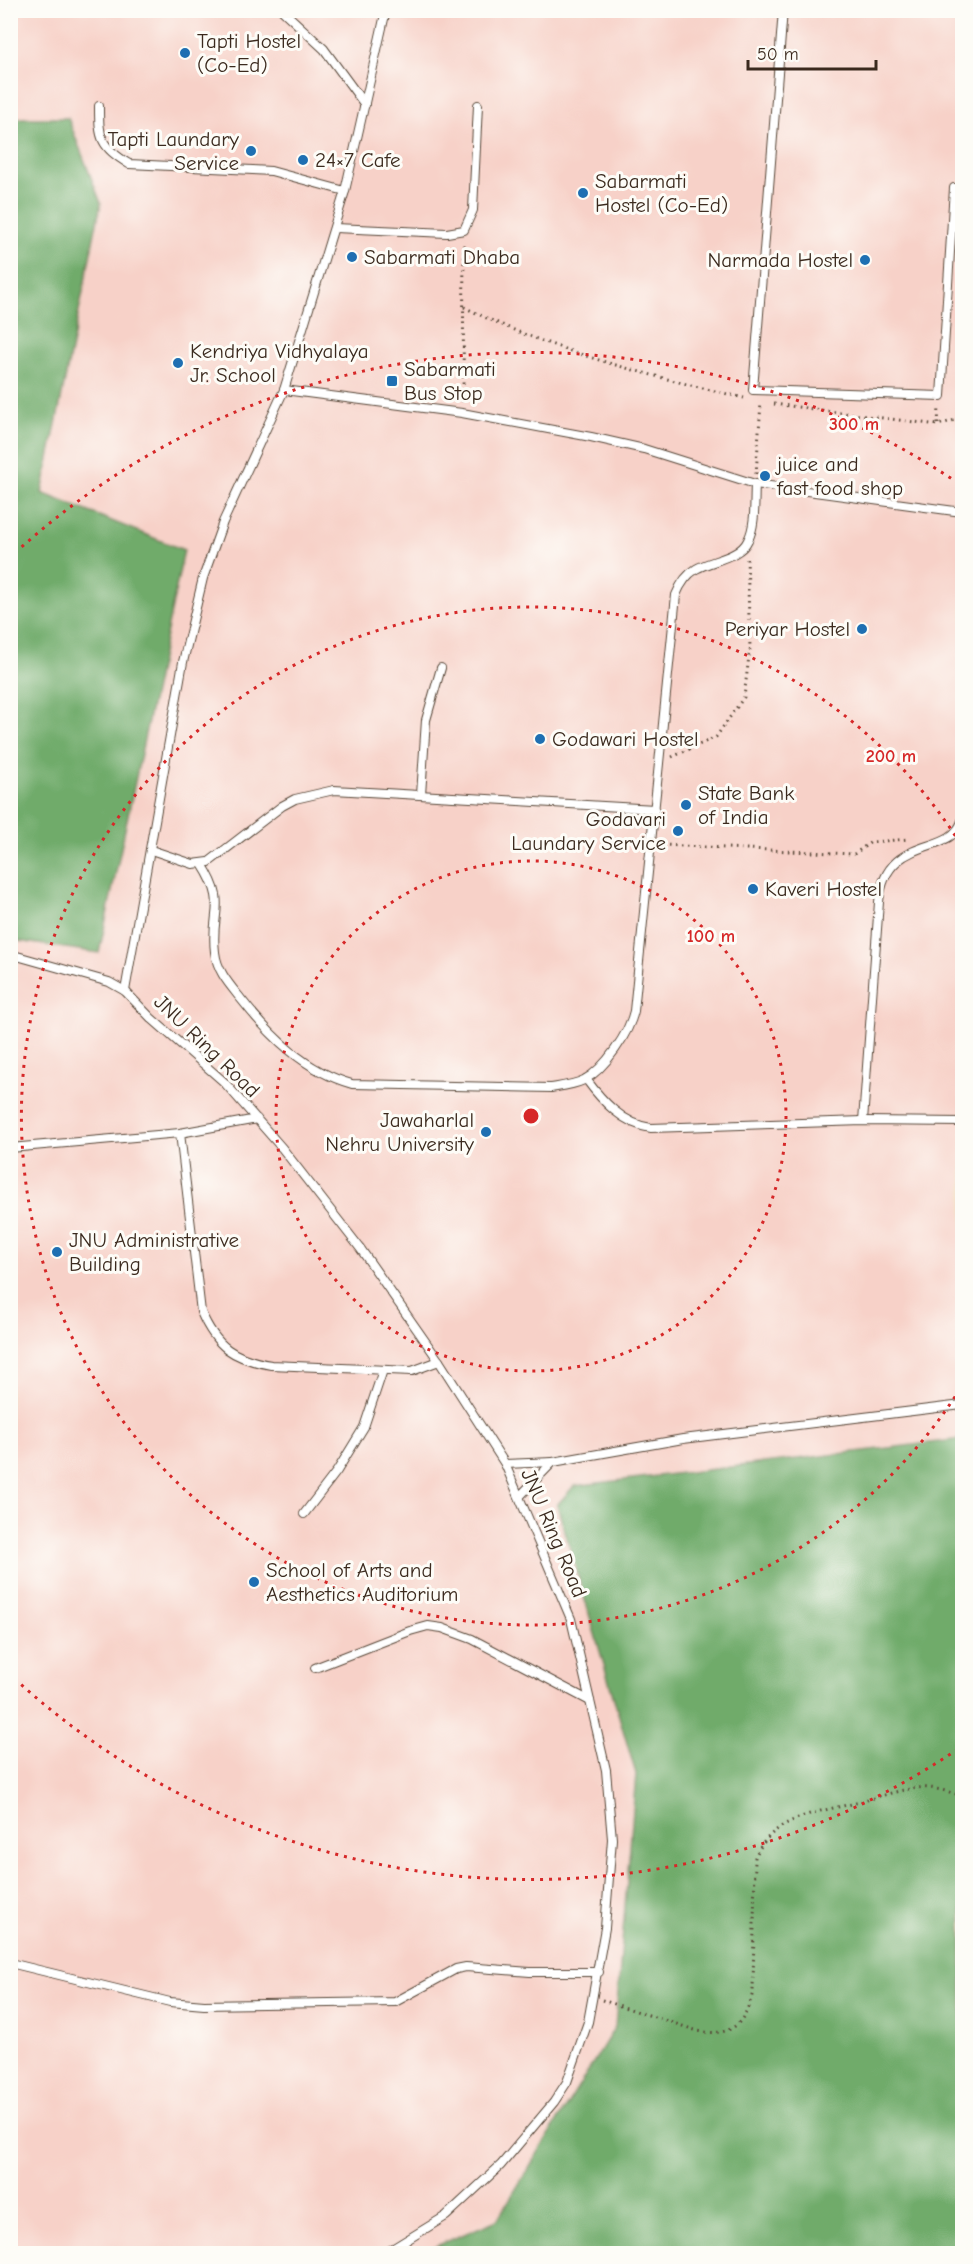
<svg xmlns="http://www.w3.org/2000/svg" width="973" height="2264" font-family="'Comic Neue',sans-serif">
<rect width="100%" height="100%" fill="#fdfcf7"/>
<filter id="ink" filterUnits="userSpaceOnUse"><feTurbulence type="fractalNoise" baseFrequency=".0167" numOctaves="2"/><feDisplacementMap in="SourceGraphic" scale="12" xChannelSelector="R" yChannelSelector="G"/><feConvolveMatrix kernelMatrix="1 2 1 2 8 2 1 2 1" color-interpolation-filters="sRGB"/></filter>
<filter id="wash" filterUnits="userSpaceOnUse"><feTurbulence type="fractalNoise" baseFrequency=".008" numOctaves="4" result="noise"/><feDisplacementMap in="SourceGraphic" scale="24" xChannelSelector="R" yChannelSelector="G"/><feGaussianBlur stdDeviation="1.35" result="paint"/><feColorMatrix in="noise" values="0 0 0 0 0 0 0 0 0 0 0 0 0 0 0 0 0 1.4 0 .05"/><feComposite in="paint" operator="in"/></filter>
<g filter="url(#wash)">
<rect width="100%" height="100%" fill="#f2dbbc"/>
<polygon fill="#f7d1c8" points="11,11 962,11 962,2253 11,2254"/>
<g fill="#6fab6b" stroke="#556a44" stroke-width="1.5">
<polygon points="11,118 68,118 101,203 42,493 184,550 99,953 11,940"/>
<polygon points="962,1439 962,2253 420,2253 497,2220 615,2027 636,1774 557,1505 574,1486"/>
</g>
</g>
<g filter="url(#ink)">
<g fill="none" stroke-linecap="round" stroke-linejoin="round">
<g stroke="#564536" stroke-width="10">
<g id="lane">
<polyline points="282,10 324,49 365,105"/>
<polyline points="783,10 753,390 941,396 954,188 962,188"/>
<polyline points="958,10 962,11"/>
<path d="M99,106c0,33 1,40 30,58l142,7 74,20"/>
<polyline points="335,228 447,233 464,230 473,210 478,105"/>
<polyline points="284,390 462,413 591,437 644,449 755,484 962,512"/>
<polyline points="421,795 426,720 441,668"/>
<polyline points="151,850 193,864 209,862 282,806 295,799 334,790 655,809"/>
<path d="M202,864c27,42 8,47 13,88 2,19 14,32 26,47 29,37 64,72 111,85l199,4c12,-2 22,-3 33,-8 21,-11 45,-47 50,-69l42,-416c4,-10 10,-20 20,-26 15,-9 44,-11 52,-29 8,-15 6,-39 7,-56"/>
<polyline points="10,954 109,982 125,991 151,1018 224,1082 282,1148 360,1248 439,1361 505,1464 571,1619 606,1770 612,1839 605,1928 588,2022 567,2082 554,2102 501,2165 446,2216 384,2254"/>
<polyline points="125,991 183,662 203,578 223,522 284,390 345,191 386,10"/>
<path d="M586,1079c16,22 37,45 65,49l212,-7 99,1"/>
<path d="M863,1121l16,-219c6,-69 72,-45 83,-81"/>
<path d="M180,1133l21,179c15,35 33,47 70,53l141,6 27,-10"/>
<polyline points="10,1148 180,1133 257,1119"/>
<polyline points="505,1464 553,1462"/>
<polyline points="520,1496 553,1462 683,1439 962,1405"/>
<polyline points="304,1514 337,1471 364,1427 383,1370"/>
<polyline points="315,1668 410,1631 428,1626 442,1628 472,1639 590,1701"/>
<polyline points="10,1963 170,2002 204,2005 395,2002 456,1969 466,1967 530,1972 599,1972"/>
</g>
</g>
<g stroke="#564536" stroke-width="3" stroke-dasharray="1.5 4.5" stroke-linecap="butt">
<path d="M464,307c88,45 185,68 280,91"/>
<polyline points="463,402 464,241"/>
<polyline points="774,404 938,425 962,418"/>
<polyline points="938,424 939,407"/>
<polyline points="756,474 761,403"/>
<polyline points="672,757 716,737 744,697 750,648 747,558"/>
<polyline points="662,845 854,854 871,842 909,839"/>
<path d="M602,2000l96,31c34,6 46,-6 55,-39l2,-135c19,-42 65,-45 105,-55 18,-5 38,-12 57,-14 14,-2 33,4 45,8"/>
</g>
<use href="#lane" stroke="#fff" stroke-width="8"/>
</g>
</g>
<g fill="none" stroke="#d62828" stroke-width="3" stroke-dasharray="3 6">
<circle cx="531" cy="1116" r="255"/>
<path d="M960 1389A509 509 0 1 1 960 843"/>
<path d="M958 1749A764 764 0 0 1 15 1679M15 553A764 764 0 0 1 958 483"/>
</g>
<g fill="#1f6fb2" stroke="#fdfcf7" stroke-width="2">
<circle cx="185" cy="53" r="6"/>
<circle cx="251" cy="151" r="6"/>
<circle cx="303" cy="160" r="6"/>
<circle cx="583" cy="193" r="6"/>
<circle cx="352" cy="257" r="6"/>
<circle cx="865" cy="260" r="6"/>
<circle cx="178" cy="363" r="6"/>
<rect x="386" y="375" width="12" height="12" rx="3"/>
<circle cx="765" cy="476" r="6"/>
<circle cx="862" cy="629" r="6"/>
<circle cx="540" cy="739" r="6"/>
<circle cx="686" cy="805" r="6"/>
<circle cx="678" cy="831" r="6"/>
<circle cx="753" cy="889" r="6"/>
<circle cx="486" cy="1132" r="6"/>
<circle cx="57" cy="1252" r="6"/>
<circle cx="254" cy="1582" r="6"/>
</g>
<g text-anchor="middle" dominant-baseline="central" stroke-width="6" stroke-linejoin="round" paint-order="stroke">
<g font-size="21" fill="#3b2a1e" stroke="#fdfcf7" text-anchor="start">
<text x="197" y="41">Tapti Hostel<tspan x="197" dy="24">(Co-Ed)</tspan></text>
<text x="239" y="139" text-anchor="end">Tapti Laundary<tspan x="239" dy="24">Service</tspan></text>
<text x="315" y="160">24×7 Cafe</text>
<text x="595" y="181">Sabarmati<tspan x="595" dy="24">Hostel (Co-Ed)</tspan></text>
<text x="364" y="257">Sabarmati Dhaba</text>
<text x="853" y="260" text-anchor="end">Narmada Hostel</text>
<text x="190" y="351">Kendriya Vidhyalaya<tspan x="190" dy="24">Jr. School</tspan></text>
<text x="404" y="369">Sabarmati<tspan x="404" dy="24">Bus Stop</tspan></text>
<text x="777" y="464">juice and<tspan x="777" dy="24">fast food shop</tspan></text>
<text x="850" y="629" text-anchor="end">Periyar Hostel</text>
<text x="552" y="739">Godawari Hostel</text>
<text x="698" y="793">State Bank<tspan x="698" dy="24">of India</tspan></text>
<text x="666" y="819" text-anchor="end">Godavari<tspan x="666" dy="24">Laundary Service</tspan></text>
<text x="765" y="889">Kaveri Hostel</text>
<text x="474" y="1120" text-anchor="end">Jawaharlal<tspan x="474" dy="24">Nehru University</tspan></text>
<text x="69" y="1240">JNU Administrative<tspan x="69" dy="24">Building</tspan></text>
<text x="266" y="1570">School of Arts and<tspan x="266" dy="24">Aesthetics Auditorium</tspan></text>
</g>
<g font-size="21" fill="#3b2a1e" stroke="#fdfcf7">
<text transform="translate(207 1046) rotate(44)">JNU Ring Road</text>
<text transform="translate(554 1533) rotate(67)">JNU Ring Road</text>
</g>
</g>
<circle cx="531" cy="1116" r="9" fill="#d62828" stroke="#fdfcf7" stroke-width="3"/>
<g font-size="18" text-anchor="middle" font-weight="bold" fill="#d62828" stroke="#fdfcf7" stroke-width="6" stroke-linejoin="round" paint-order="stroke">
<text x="854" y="430">300 m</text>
<text x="891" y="762">200 m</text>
<text x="711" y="942">100 m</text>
</g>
<rect width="973" height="2264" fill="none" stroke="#fdfcf7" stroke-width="36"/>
<path d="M748 60v9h128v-9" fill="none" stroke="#3b2a1e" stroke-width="3"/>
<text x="757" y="60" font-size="18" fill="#3b2a1e" stroke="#fdfcf7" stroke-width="4.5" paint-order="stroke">50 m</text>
</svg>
